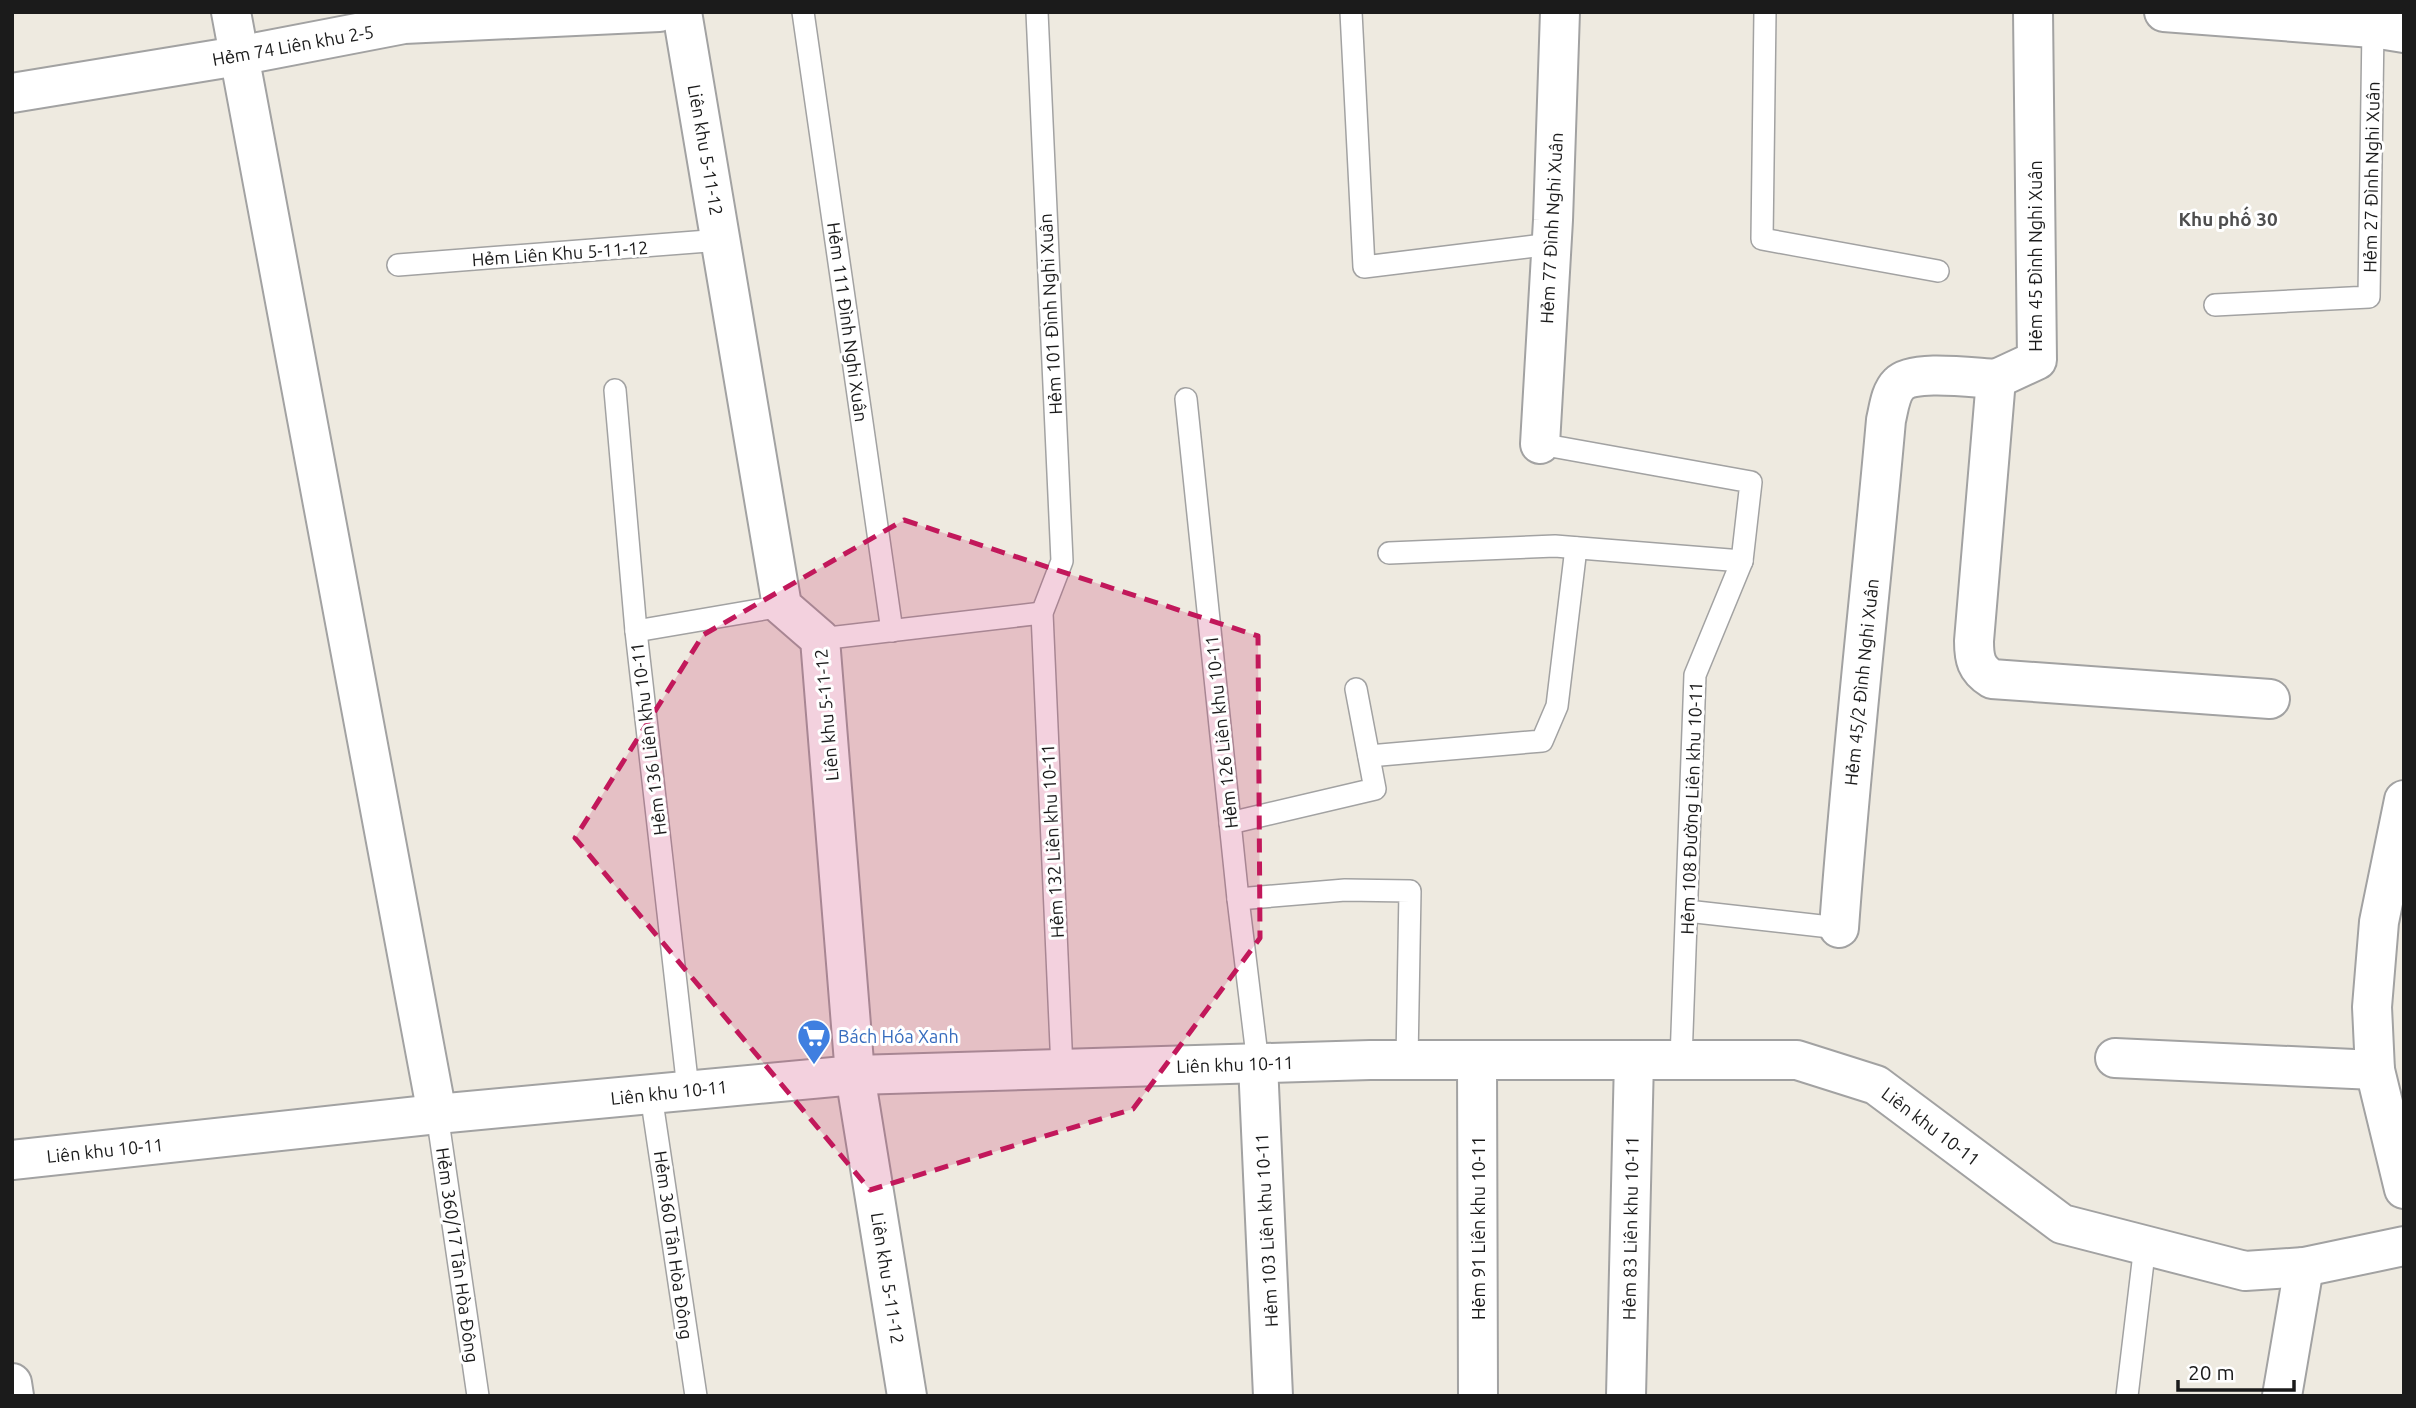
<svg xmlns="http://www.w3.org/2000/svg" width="2416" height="1408" font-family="Ubuntu,sans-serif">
<rect width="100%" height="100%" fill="#eeeae0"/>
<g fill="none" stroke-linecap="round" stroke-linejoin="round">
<g stroke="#a2a2a2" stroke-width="24">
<g id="service">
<polyline points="803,12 892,631"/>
<polyline points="1037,12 1062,561 1042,613 1062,1069"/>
<polyline points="1351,12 1364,267 1551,244"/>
<polyline points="1765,12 1762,239 1938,271"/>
<polyline points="398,265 721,240"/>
<polyline points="2215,305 2369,297 2373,28"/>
<polyline points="615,390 636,631 688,1089"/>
<polyline points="1186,399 1238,899 1258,1064"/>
<polyline points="1540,444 1751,482 1742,561 1695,675 1681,1060"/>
<polyline points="1389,553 1555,546 1742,561"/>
<polyline points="636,631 782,606"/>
<polyline points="820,639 1042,613"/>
<polyline points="1369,756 1542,741 1557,706 1576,548"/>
<polyline points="1230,823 1375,789 1356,689"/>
<polyline points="1238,899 1345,890 1410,891 1407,1060"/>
<polyline points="1687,911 1839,928"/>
<polyline points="651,1095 696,1396"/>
<polyline points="437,1114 478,1396"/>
<polyline points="2127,1396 2145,1245"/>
</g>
</g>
<g stroke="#a2a2a2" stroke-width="42">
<g id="minor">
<polyline points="231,12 437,1114"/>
<polyline points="682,12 782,606 820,639 855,1075 907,1396"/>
<path d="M2033,12l4,348 -41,19 -22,262c0,18 2,28 18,38l278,20"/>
<polyline points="2164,12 2373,28 2404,33"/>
<polyline points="12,93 238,56 404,24 659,12"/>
<polyline points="1540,444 1553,220 1560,12"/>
<polyline points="2404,800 2379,922 2372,1007 2375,1070 2404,1189"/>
<path d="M1839,928c12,-169 32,-339 47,-508 3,-12 4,-27 13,-36 14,-15 75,-6 97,-5"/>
<polyline points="2115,1058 2375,1070"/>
<polyline points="1477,1060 1478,1396"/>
<polyline points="1258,1064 1273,1396"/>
<polyline points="12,1160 437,1114 855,1075 1370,1060 1797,1060 1876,1085 2062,1224 2245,1271 2304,1267 2404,1246"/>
<polyline points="12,1383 14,1396"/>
<polyline points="1626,1396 1634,1060"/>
<polyline points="2282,1396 2304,1267"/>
</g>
</g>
<use href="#service" stroke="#fff" stroke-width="21"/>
<use href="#minor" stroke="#fff" stroke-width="38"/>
</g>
<path fill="#c2185b" fill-opacity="0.2" stroke="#c2185b" stroke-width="5" stroke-dasharray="14 9" stroke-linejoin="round" d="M904,520l354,116 2,302 -127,171 -263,81 -295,-352 128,-203z"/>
<defs>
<g id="supermarket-pin" transform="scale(1.75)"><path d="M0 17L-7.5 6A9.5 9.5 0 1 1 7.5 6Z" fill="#3f7fe0" stroke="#fff"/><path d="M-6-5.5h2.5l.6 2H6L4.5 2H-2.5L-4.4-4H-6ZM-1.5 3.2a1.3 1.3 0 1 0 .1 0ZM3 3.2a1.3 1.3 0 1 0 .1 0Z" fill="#fff"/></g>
</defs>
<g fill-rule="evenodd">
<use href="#supermarket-pin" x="814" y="1036"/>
</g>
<g text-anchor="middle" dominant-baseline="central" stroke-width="6" stroke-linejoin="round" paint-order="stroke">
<g font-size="18" fill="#1b1b1b" stroke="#fff">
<text transform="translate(293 45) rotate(-10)">Hẻm 74 Liên khu 2-5</text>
<text transform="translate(706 150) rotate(80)">Liên khu 5-11-12</text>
<text transform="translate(2371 177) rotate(-89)">Hẻm 27 Đình Nghi Xuân</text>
<text transform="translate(1551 228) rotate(-87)">Hẻm 77 Đình Nghi Xuân</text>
<text transform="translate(560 253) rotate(-4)">Hẻm Liên Khu 5-11-12</text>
<text transform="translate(2035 256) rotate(-90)">Hẻm 45 Đình Nghi Xuân</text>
<text transform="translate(1050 314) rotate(-93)">Hẻm 101 Đình Nghi Xuân</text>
<text transform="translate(848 322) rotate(82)">Hẻm 111 Đình Nghi Xuân</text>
<text transform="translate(1861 682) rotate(-84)">Hẻm 45/2 Đình Nghi Xuân</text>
<text transform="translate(826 715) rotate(-95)">Liên khu 5-11-12</text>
<text transform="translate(1221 732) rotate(-96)">Hẻm 126 Liên khu 10-11</text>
<text transform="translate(648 739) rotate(-97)">Hẻm 136 Liên khu 10-11</text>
<text transform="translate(1691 808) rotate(-88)">Hẻm 108 Đường Liên khu 10-11</text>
<text transform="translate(1052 841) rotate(-93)">Hẻm 132 Liên khu 10-11</text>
<text transform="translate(1235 1064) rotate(-2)">Liên khu 10-11</text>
<text transform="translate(669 1092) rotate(-6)">Liên khu 10-11</text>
<text transform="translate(1931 1126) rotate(37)">Liên khu 10-11</text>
<text transform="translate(105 1150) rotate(-6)">Liên khu 10-11</text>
<text transform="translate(1478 1228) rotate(-90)">Hẻm 91 Liên khu 10-11</text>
<text transform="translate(1630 1228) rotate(-89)">Hẻm 83 Liên khu 10-11</text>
<text transform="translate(1266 1230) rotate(-93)">Hẻm 103 Liên khu 10-11</text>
<text transform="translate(674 1245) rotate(82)">Hẻm 360 Tân Hòa Đông</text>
<text transform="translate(458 1255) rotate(82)">Hẻm 360/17 Tân Hòa Đông</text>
<text transform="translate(888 1278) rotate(81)">Liên khu 5-11-12</text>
</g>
<g font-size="18" fill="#366cbe" stroke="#fff" text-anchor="start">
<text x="838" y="1036">Bách Hóa Xanh</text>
</g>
<g font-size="19" font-weight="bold" fill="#4e4e4e" stroke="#fff">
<text x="2228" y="219">Khu phố 30</text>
</g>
</g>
<rect width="2416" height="1408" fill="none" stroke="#1b1b1b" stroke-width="28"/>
<path d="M2178 1380v10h116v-10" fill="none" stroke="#1b1b1b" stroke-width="3.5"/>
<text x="2188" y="1380" font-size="21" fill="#1b1b1b" stroke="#ffffff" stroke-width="5" paint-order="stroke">20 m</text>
</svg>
